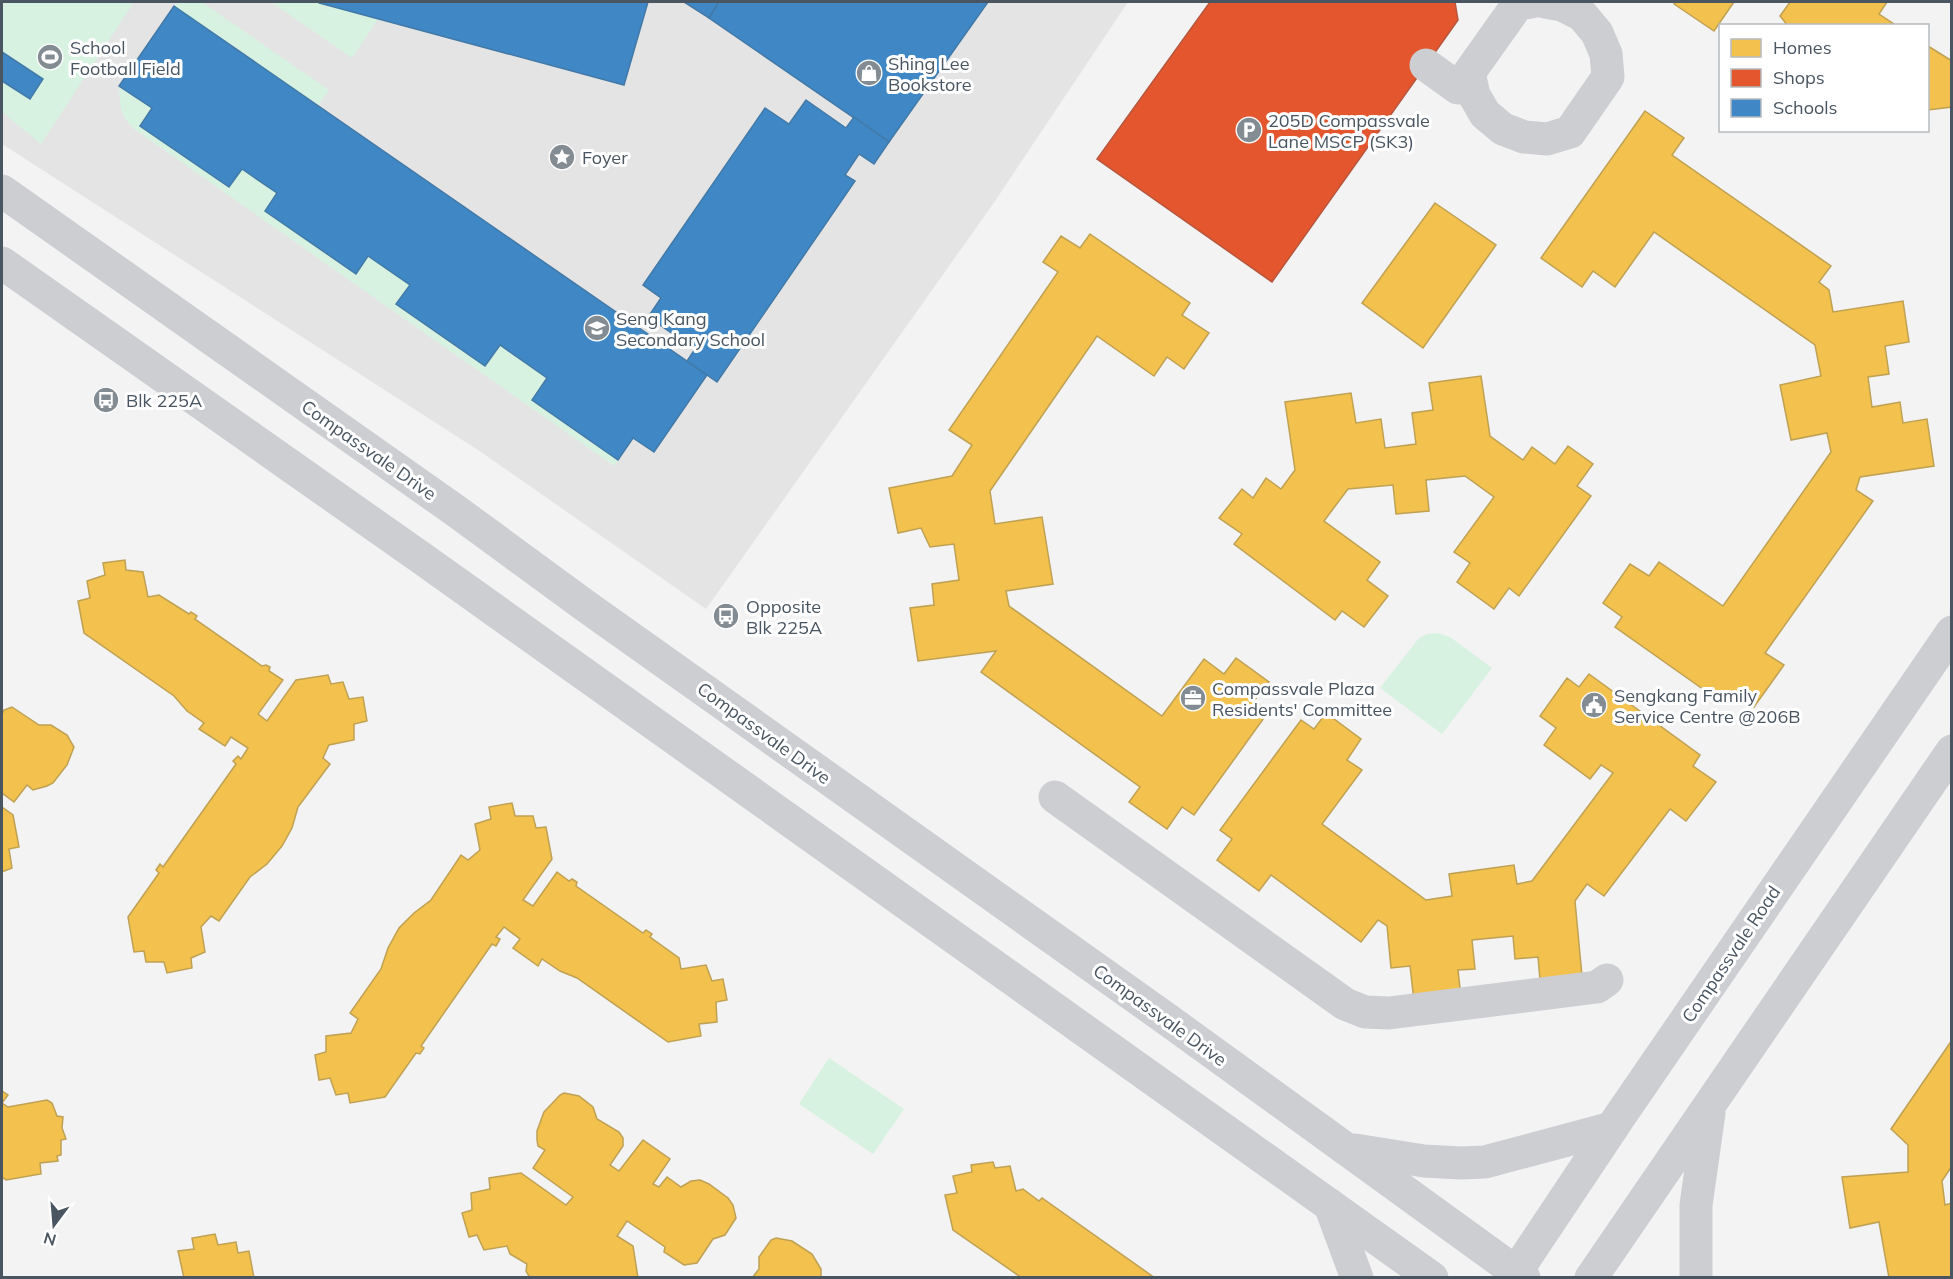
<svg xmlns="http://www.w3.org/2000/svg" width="1953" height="1279" font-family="Mulish,sans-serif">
<rect width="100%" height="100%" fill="#f3f3f3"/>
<polygon fill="#e5e4e5" points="2,2 1128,2 993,204 706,609 481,452 2,144"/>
<g fill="#d7f2e1">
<polygon points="2,2 134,2 41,144 2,112"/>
<polygon points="179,2 203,3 329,90 318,106 174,6"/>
<polygon points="271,2 319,2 319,3 378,19 352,58"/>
<path d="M119,86l33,22 -12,18 88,61 14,-18 35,24 -12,18 91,62 12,-17 42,29 -14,19 104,41 47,33 -15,22 86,60 -4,6 -477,-335c-17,-14 -17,-24 -18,-45z"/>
<polygon points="1438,633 1450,637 1492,668 1442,734 1380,688 1419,638 1427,634"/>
<polygon points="829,1058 904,1109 873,1154 799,1104"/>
</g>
<g fill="#f2c14e" stroke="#bfa153" stroke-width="1.5">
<polygon points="1676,2 1734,2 1714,31 1674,4"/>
<polygon points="1790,2 1887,2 1879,14 1897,26 1788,26 1780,16"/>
<polygon points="1928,46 1952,61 1952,107 1928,110"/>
<polygon points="1645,111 1684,138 1672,155 1831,266 1819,282 1829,290 1833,312 1903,301 1909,342 1885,346 1889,374 1868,377 1872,407 1900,402 1903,423 1927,419 1934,466 1860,477 1856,490 1873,501 1765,653 1784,665 1754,707 1731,692 1724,704 1615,627 1622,617 1603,603 1630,564 1649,576 1659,562 1723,606 1831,452 1827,433 1791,440 1780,385 1821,376 1815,345 1654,232 1615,287 1593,271 1582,287 1541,258"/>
<polygon points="1435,203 1496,245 1423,348 1362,303"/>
<polygon points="1090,234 1190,303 1182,315 1209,333 1184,369 1167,357 1154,376 1097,336 990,491 995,524 1042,517 1053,584 1006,591 1009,606 1162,716 1204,659 1224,674 1236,658 1269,682 1254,701 1269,711 1194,815 1182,807 1167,829 1129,802 1140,787 981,672 996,651 918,661 910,608 934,605 932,584 959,580 954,544 930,547 921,528 898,533 889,488 952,476 972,445 949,430 1058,272 1043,262 1061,236 1080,248"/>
<polygon points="1481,376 1490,436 1523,460 1532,447 1555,464 1568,446 1593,464 1577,486 1591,496 1519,596 1509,588 1494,609 1457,582 1470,563 1454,552 1494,497 1465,476 1426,480 1429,511 1396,514 1393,485 1348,489 1324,521 1380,562 1367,580 1388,596 1364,627 1342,611 1335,620 1234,544 1242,534 1219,518 1242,489 1253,498 1266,478 1281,489 1295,470 1285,402 1351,393 1356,423 1381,419 1385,448 1416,444 1412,413 1433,410 1429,383"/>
<polygon points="125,560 126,570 143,572 148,597 159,595 189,614 191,612 197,616 195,619 262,666 266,665 270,667 269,671 283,680 258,714 267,721 296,680 328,675 331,684 343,682 349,699 363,697 367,721 354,724 354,740 329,745 323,758 330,764 298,807 292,828 282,846 267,864 250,877 219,921 211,916 201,927 205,952 191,958 192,968 167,973 164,962 146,962 144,951 134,952 128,917 159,873 156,870 160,864 163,867 236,764 233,761 238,756 241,759 248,748 231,737 225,746 199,729 204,723 187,711 174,696 84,633 78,601 90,598 87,581 105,575 103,563"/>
<polygon points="1589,674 1700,755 1693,766 1716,782 1686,821 1670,809 1604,896 1587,884 1575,901 1582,976 1540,980 1538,957 1515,959 1513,936 1472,940 1475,969 1458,970 1461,997 1414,1001 1410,966 1391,968 1387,926 1378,920 1361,942 1271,875 1259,891 1217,860 1232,839 1220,830 1301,720 1314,729 1326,713 1361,739 1347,760 1362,770 1322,824 1426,900 1452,896 1449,874 1514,865 1517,884 1532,881 1613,773 1601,765 1590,779 1544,745 1556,728 1540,716 1567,678 1579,687"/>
<polygon points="12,707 39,725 51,725 67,735 74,747 67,765 53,783 47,786 33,790 27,785 14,802 2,793 2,714 4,710"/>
<polygon points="512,803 515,816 533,816 536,828 546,827 552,859 523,900 533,906 557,872 569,881 572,879 577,882 576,886 643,933 646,930 652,934 650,937 679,958 681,969 706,965 712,981 723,979 727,1000 716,1002 717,1022 699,1024 701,1036 668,1042 577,978 560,971 542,959 538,966 513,948 520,939 504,927 496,937 500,939 496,946 492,944 421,1046 424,1048 420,1054 416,1053 385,1097 350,1103 348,1093 336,1095 330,1078 319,1080 315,1055 326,1052 326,1036 351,1033 358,1019 350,1013 381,969 388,948 399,928 414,913 431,900 461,855 468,860 480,850 475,824 491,819 489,807"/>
<polygon points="2,807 13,815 19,847 9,849 12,868 2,872"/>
<polygon points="1952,1040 1952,1166 1942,1181 1945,1205 1952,1203 1952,1278 1889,1278 1879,1222 1850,1228 1842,1177 1908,1172 1908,1145 1891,1129"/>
<polygon points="2,1091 8,1095 2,1103 8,1107 47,1100 52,1103 57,1116 63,1117 62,1128 66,1139 61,1140 61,1155 57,1156 58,1161 40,1163 41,1174 6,1180 2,1177"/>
<polygon points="564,1093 579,1096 593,1107 597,1119 619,1132 623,1138 623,1146 610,1165 619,1171 643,1140 670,1159 653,1184 659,1187 667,1177 681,1187 691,1181 700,1180 709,1184 728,1198 733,1205 736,1218 725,1235 713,1239 697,1263 684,1265 664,1252 665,1247 627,1221 617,1236 633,1246 638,1278 530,1278 526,1271 527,1264 510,1254 507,1246 484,1250 477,1235 469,1237 462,1213 472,1210 471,1193 490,1189 489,1178 521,1173 566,1205 573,1197 533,1168 545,1150 538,1146 537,1140 537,1131 541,1120 544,1112 560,1095"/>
<polygon points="993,1162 995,1168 1010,1166 1016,1191 1023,1189 1039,1201 1042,1198 1155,1278 1022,1278 953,1230 945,1195 957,1193 953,1176 972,1172 971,1165"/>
<polygon points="215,1234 218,1245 236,1242 238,1253 249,1251 254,1278 184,1278 178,1251 194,1249 192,1238"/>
<polygon points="776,1238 792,1241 812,1254 821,1269 821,1278 752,1278 759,1269 759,1257 771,1240"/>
</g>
<polygon fill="#e4572e" stroke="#b6563d" stroke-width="1.5" points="1210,2 1455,2 1458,20 1272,282 1097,159"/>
<g fill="#3f88c5" stroke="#4279a7" stroke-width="1.5">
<polygon points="319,2 648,2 624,85 319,3"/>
<polygon points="684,2 719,2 709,18"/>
<polygon points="719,2 988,2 889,142 709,18"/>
<polygon points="174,6 707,375 654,452 633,438 618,460 532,400 547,378 500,345 485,366 396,304 410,285 368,256 356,274 265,211 277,193 242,169 229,187 140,126 152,108 119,86"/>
<polygon points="2,52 43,79 30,99 2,81"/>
<polygon points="806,100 846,128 854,117 889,142 874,164 859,154 845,175 855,181 717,382 687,361 695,349 648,317 661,298 643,285 765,108 789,124"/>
</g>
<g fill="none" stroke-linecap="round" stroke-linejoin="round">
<g stroke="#ccced1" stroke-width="33">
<polyline points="1532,2 1518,4 1469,73 1474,95 1485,114 1503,129 1524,137 1547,139 1570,132 1608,77 1606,54 1597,33 1582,15 1562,5 1545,2"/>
<polyline points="1426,65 1458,88"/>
<polyline points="2,191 456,511 587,607 1168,1020 1524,1278"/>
<polyline points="2,263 420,557 1432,1278"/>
<polyline points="1055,797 1345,1004 1365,1012 1389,1013 1597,987 1607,980"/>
<polyline points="1355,1150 1424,1161 1461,1163 1485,1162 1612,1128"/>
<polyline points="1330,1205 1357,1278"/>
<polyline points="1512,1278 1620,1116 1952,632"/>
<polyline points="1591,1278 1952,751"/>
<polyline points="1696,1278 1696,1205 1709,1113"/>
</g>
</g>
<defs>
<g id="stadium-disc" transform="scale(1.35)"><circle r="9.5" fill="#848c93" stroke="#fff"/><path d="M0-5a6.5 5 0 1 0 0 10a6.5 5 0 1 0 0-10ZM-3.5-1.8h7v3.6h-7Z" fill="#fff"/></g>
<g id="shop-disc" transform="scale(1.35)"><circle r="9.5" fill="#848c93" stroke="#fff"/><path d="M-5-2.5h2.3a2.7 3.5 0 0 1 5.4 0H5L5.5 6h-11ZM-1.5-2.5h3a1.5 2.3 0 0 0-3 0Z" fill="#fff"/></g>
<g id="parking-disc" transform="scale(1.35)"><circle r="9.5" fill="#848c93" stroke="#fff"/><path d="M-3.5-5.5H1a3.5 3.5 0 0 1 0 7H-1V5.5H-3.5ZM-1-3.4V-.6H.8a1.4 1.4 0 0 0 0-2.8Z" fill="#fff"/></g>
<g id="sight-disc" transform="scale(1.35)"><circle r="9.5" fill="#848c93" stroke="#fff"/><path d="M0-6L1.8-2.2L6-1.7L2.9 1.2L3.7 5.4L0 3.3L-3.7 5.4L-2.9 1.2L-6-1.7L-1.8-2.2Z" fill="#fff"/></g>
<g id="school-disc" transform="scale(1.35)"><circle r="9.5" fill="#848c93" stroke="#fff"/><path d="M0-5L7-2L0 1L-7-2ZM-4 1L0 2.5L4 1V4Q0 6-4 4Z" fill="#fff"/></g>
<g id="bus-disc" transform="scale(1.35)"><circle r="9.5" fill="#848c93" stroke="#fff"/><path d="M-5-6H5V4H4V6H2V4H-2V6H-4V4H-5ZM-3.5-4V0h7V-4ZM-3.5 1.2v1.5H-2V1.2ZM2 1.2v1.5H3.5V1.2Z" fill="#fff"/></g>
<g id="office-disc" transform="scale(1.35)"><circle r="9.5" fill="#848c93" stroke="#fff"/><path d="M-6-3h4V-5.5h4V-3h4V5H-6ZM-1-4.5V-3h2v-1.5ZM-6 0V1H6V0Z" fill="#fff"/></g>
<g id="civic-disc" transform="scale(1.35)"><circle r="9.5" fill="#848c93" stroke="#fff"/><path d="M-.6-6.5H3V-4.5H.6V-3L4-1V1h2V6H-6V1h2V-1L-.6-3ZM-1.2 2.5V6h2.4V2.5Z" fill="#fff"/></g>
</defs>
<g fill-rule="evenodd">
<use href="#stadium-disc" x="50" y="57"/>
<use href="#shop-disc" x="869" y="73"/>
<use href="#parking-disc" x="1249" y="130"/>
<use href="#sight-disc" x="562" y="157"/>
<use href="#school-disc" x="597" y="328"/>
<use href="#bus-disc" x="106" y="400"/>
<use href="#bus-disc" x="726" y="616"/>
<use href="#office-disc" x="1193" y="698"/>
<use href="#civic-disc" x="1594" y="705"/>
</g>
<g text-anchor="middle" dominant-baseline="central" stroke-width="6" stroke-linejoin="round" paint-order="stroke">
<g font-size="18" fill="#495560" stroke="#fff" text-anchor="start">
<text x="70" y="47">School<tspan x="70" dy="21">Football Field</tspan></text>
<text x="888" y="63">Shing Lee<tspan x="888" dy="21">Bookstore</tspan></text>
<text x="1268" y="120">205D Compassvale<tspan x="1268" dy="21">Lane MSCP (SK3)</tspan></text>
<text x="582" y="157">Foyer</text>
<text x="616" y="318">Seng Kang<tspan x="616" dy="21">Secondary School</tspan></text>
<text x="126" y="400">Blk 225A</text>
<text x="746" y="606">Opposite<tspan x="746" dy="21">Blk 225A</tspan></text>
<text x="1212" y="688">Compassvale Plaza<tspan x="1212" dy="21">Residents' Committee</tspan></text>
<text x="1614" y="695">Sengkang Family<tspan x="1614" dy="21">Service Centre @206B</tspan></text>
</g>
<g font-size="18" fill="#495560" stroke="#fff">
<text transform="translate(369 450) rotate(35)">Compassvale Drive</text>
<text transform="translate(764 733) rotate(36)">Compassvale Drive</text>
<text transform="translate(1731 954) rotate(-56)">Compassvale Road</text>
<text transform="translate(1160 1015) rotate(36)">Compassvale Drive</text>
</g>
</g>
<rect width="1953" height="1279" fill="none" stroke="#495560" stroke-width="6"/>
<rect x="1719" y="24" width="210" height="108" fill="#ffffff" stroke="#b6bbbf" stroke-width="1.5"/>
<rect x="1731" y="39" width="30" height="18" fill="#f2c14e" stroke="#b6bbbf" stroke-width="1.5"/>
<text x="1773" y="54" font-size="18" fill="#495560">Homes</text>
<rect x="1731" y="69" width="30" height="18" fill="#e4572e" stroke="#b6bbbf" stroke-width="1.5"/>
<text x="1773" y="84" font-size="18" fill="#495560">Shops</text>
<rect x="1731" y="99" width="30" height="18" fill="#3f88c5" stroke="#b6bbbf" stroke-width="1.5"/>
<text x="1773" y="114" font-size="18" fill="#495560">Schools</text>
<g transform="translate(54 1225) rotate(196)" stroke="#ffffff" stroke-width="4.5" paint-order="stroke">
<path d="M0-4.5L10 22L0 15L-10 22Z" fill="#495560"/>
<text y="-9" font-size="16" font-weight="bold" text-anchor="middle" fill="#495560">N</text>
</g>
</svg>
